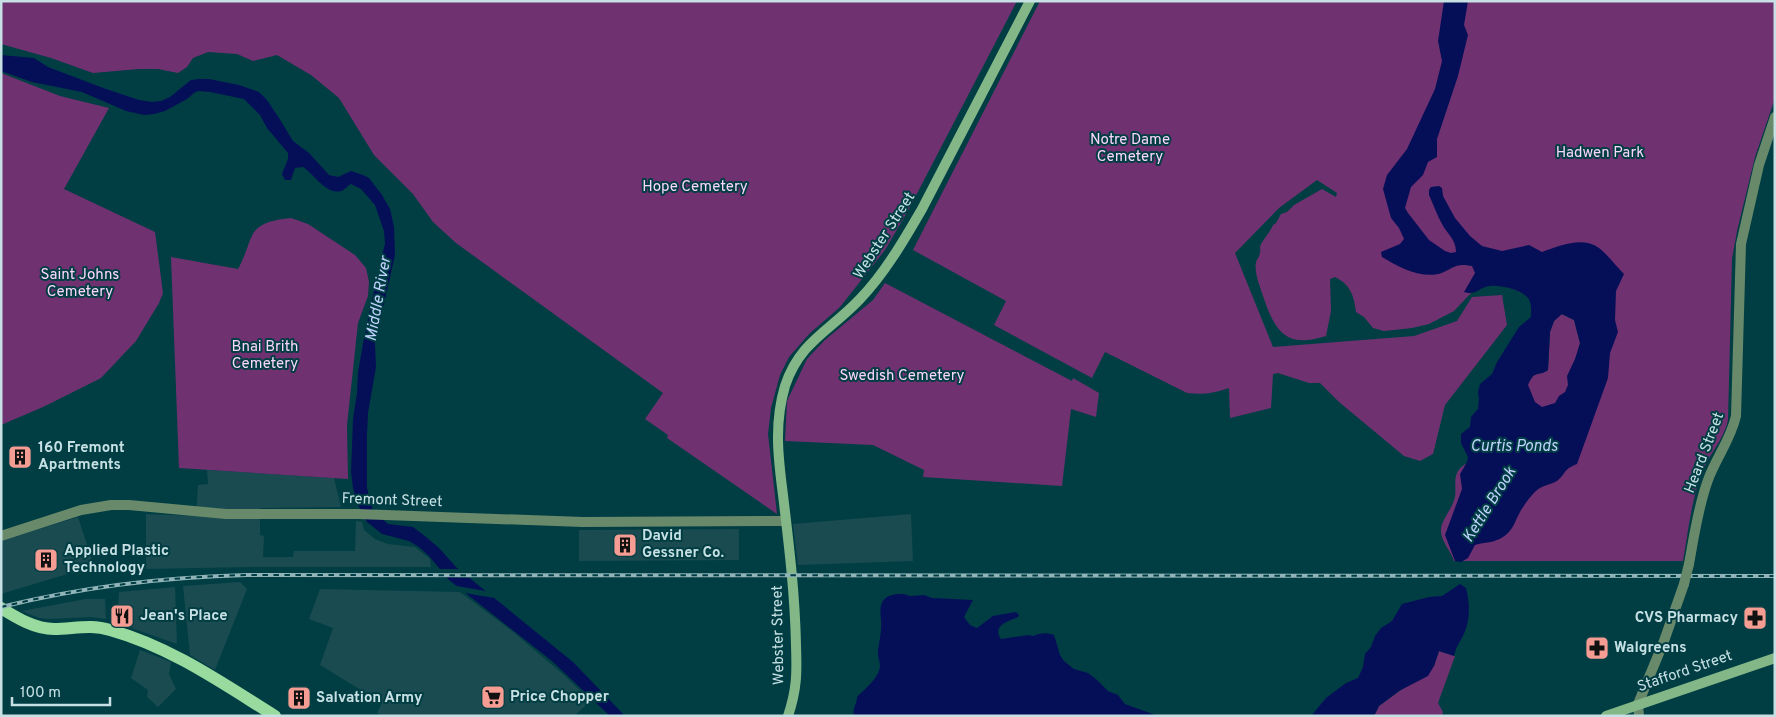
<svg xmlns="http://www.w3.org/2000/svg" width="1776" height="717" font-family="Overpass,sans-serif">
<rect width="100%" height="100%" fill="#003e44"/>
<g fill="#194b51">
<polygon points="207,470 334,478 341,507 260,508 260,535 264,536 263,557 293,557 294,551 355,551 356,521 362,522 364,530 375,539 388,544 415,547 430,559 431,567 252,567 146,569 146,514 196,516 198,485 208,484"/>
<polygon points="911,514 913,561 798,565 793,524"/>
<polygon points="78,517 94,566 1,594 1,541"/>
<polygon points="739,529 739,560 579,561 579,530"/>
<polygon points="240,582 247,589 215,670 190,655 183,586"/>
<polygon points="175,587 177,644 117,623 119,592"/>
<polygon points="320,589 460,592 512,631 564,675 591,701 574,716 382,716 377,713 382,703 320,665 333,628 309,619"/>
<polygon points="85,599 105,599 106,619 90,617 49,619 39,618 22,611"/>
<polygon points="140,650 171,662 169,674 176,689 158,707 147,697 148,690 131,678"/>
</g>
<g fill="#703171" fill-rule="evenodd">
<polygon points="1,1 1017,1 909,209 885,250 840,307 809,334 789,357 780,375 771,408 768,434 777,514 667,438 668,435 645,419 663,393 456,243 433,222 413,194 374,155 339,98 311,75 277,55 253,61 237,54 208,52 193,58 187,67 178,73 158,69 139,69 93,73 51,58 1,44"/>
<path d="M1040,1h735v97l-20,59 -18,74 -5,28 -4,161c-4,20 -20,35 -27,55 -10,27 -13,58 -18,86h-229c-3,-10 -12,-18 -13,-29 -1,-11 10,-21 13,-32 3,-8 0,-16 2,-24 2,-7 7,-11 13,-14l63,-85c5,-5 11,-3 16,-7l2,-38 4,-11 7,-7 13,6 6,23 -3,12 9,-28 -42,-26 -46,-18 -15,4 -10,4 -19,20 -25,13 -17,4 -28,3 -11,-3 -9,-11 -8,-5c-2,-16 -5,-27 -21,-35l-5,2 1,32 -5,25c-41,13 -51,-5 -63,-40 -3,-10 -9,-23 -7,-34 1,-3 4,-6 4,-10 1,-5 -1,-3 1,-8 4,-7 9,-12 12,-19l3,-2 5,-9 6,-2 7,-7 28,-16 14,8 1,-4 -20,-13 -38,28 -44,45 38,94 141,-11 43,-15 15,-24 30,-2 5,30 -62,80 -12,49 -13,7 -16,-5 -65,-54 -19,-19h-11l-31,-10 -5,1 -2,34 -41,10 -1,-30c-15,5 -26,7 -42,5l-82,-41 -13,26 -98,-53 12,-24 -93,-51zM1477,259l-5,7 -10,-2 -10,3 -13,7 -29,-6z"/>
<polygon points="1,73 60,96 109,108 64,189 155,232 163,293 159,303 136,341 101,378 43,407 1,425"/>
<path d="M291,218l17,6 47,31 11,13 3,14 -1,14 -10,27 -11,102 1,54 -169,-11 -8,-211 67,12c18,-33 6,-46 53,-51z"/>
<polygon points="885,283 1072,381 1073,378 1099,393 1096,417 1071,409 1062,486 923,477 924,470 873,445 785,441 787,401 807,359 825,340 873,300"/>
<polygon points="1439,651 1455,656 1438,703 1443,712 1442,716 1374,716 1379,706 1434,666"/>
</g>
<g fill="#050f57" fill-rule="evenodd">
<path d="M1444,1h24l-4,24 4,10 -10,41 -21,63v18l-9,5 -5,13 -12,12 -6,21 3,5 21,27 16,11 6,2 5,-1c0,-13 -9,-18 -14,-28 -5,-9 -9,-20 -13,-29v-5l2,-3 8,-1 3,2 1,8 12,22 15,18 12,10 20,5 27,-6 13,7c18,-6 40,-16 57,-4 9,7 17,18 25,26l-8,17 -1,29 3,12 -8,21 -2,25 -31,86c-15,6 -10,9 -20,17 -5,3 -12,4 -17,7 -7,4 -16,17 -20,24 -5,9 -7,19 -17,25 -9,6 -18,5 -28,8l-7,13 -7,4 -6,-1 -10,-26 17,-46 -2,-15 7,-12 1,-5 -7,-14v-9l9,-7 1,-10 7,-8 1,-10 -1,-7 2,-8 12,-10 5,-12 22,-35 12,-10c0,-6 1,-14 -3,-19 -7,-9 -28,-13 -38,-12 -11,1 -13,10 -26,6l11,-19 -3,-7c-19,-4 -19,4 -34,8 -19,4 -39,-7 -56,-17l-1,-5 19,-8 4,-5 -5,-11 -8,-10 -8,-29 4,-14 20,-26 28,-60 7,-28 -4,-20zM1562,314l12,6 6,23 -5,16 -8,17 1,9 -3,7 -6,4 -4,7 -13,4 -7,-5 -7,-17c8,-17 9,-7 20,-15l2,-38 4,-11z"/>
<path d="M1,55l33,3 14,9 58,22 33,11 13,2 9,-1 9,-4 21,-17 8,-1h10l30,6 20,7 8,8 12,18 14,23 16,12 20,22 9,2 13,-6 12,4 6,3 13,17 8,14 4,18 1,28 -20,89 1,23 -8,46 -1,22v53l6,23 15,13 25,3 13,10 13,11 17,19 117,95 52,54h-15l-58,-55 -103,-81 -20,-24 -10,-9 -10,-6 -27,-7 -15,-12 -10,-19 -4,-15 -2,-16 2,-53 4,-26 1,-21 6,-34 9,-43 9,-28 -1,-8 4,-15 -1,-13 -9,-26 -14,-16 -10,-5c-4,2 -6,6 -10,7 -15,4 -27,-17 -38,-24l-8,1 -4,12h-6l-3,-6 6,-15v-6l-21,-25 -7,-13 -16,-16 -34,-7 -12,-1 -4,2 -7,6 -22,12 -11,3 -10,1 -18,-4 -44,-19 -50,-10 -31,-11z"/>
<path d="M1460,584l6,4c4,17 5,33 -4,50 -4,6 -6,10 -8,18l-15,-5 -5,15 -6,10 -29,15 -20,15 -5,10h-63l15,-18 20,-15 12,-5 5,-11 2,-13 6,-7 4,-11 6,-8 11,-7 10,-17 27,-7 13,-1z"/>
<path d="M904,594l6,2 14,-1 8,3 41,2 -9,17 6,8 7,3 16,-12 23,-4 3,3 -1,2c-11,5 -26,8 -17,22l28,-4 4,1c7,-3 13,-4 21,-1l6,20 4,6 10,8 14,4 8,6 12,12 10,4 7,9 33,12h-304c-2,-7 3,-12 3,-19 8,-8 22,-19 23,-31 0,-4 -2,-8 -2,-12 0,-8 3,-18 3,-26 1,-9 -3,-20 2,-27 4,-7 14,-7 21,-7z"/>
</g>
<g fill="#003e44">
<polygon points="437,569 462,569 471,578 444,577"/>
<polygon points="451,585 491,592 500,599 459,592"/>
</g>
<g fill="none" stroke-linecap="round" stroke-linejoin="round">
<g stroke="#69896b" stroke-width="10">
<polyline points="1,536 81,510 111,505 129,505 226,514 358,514 583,522 786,521"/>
<path d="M1689,564c5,-27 9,-57 19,-84 8,-22 23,-41 28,-64l5,-172 18,-79 16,-48"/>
<polyline points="1639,716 1638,704 1664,641 1684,584"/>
</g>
<g stroke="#84b788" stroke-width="10">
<path d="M788,716c9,-27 9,-43 8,-71 -1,-50 -7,-100 -13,-150 -5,-38 -9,-72 2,-109 15,-45 45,-55 75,-87 25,-26 44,-59 62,-90l108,-208"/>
<polyline points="1606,716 1775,658"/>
</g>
<path stroke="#99db9e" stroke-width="12" d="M1,608c16,10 34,21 53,21 19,0 37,-5 56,1 61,17 112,53 165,86"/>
<g stroke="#90b4b8" stroke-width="4">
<path id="rail" d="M1,607c81,-20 163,-30 246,-32l1528,1"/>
</g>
<use href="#rail" stroke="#003e44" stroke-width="2" stroke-dasharray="5.5" stroke-linecap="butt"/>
<polyline stroke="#69896b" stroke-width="10" points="1684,584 1689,564"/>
</g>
<defs>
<g id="building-square" transform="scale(1.25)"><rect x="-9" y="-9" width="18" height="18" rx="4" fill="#f59c93" stroke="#003e44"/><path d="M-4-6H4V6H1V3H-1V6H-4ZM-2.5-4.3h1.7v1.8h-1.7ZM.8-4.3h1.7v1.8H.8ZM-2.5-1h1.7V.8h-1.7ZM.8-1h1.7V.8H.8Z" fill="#111"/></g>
<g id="restaurant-square" transform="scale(1.25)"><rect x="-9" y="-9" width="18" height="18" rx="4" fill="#f59c93" stroke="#003e44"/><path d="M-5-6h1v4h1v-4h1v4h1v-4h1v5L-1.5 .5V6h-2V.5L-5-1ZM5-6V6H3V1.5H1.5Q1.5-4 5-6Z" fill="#111"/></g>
<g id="pharmacy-square" transform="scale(1.25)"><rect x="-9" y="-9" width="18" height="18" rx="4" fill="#f59c93" stroke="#003e44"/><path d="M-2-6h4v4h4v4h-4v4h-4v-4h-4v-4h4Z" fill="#111"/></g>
<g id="supermarket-square" transform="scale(1.25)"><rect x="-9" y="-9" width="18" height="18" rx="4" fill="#f59c93" stroke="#003e44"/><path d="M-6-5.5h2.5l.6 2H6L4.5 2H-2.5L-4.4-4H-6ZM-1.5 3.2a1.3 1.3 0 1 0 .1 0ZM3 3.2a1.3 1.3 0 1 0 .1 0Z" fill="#111"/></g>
</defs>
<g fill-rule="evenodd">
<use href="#building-square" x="20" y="457"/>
<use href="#building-square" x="625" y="545"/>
<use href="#building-square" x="46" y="560"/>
<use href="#restaurant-square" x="122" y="616"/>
<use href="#pharmacy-square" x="1755" y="618"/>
<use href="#pharmacy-square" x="1597" y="648"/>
<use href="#supermarket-square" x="493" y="697"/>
<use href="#building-square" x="299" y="698"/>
</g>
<g text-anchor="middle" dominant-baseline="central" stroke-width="4" stroke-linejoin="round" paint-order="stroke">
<g font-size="15" fill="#fcd7fb" stroke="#003e44">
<text x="1130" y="140">Notre Dame<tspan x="1130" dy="17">Cemetery</tspan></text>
<text x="1600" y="153">Hadwen Park</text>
<text x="695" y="187">Hope Cemetery</text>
<text x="80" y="275">Saint Johns<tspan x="80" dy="17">Cemetery</tspan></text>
<text x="265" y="347">Bnai Brith<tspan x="265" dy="17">Cemetery</tspan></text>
<text x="902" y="376">Swedish Cemetery</text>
</g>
<g font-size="15" fill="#c6e0e4" stroke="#003e44">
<text transform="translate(885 236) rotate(-57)">Webster Street</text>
<text transform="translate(1705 453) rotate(-69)">Heard Street</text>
<text transform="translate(392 501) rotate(2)">Fremont Street</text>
<text transform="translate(779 635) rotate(-91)">Webster Street</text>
<text transform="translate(1685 672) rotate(-19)">Stafford Street</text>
</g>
<g font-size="15" font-weight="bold" fill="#c6e0e4" stroke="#003e44" text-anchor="start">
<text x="38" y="448">160 Fremont<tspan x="38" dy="17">Apartments</tspan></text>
<text x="642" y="536">David<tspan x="642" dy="17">Gessner Co.</tspan></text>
<text x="64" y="551">Applied Plastic<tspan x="64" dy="17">Technology</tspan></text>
<text x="140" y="616">Jean's Place</text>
<text x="1738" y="618" text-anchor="end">CVS Pharmacy</text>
<text x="1614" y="648">Walgreens</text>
<text x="510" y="697">Price Chopper</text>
<text x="316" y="698">Salvation Army</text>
</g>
<g font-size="16" font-style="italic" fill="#c0d2fd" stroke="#003e44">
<text transform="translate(379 299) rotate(-80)">Middle River</text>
<text x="1514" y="447">Curtis Ponds</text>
<text transform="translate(1490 505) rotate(-58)">Kettle Brook</text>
</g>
</g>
<rect width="1776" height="717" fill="none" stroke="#c6e0e4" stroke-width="5"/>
<path d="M12 697v8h98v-8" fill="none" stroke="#c6e0e4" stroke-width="2.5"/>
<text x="20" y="697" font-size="15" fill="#c6e0e4" stroke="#003e44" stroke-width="4" paint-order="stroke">100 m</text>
</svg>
